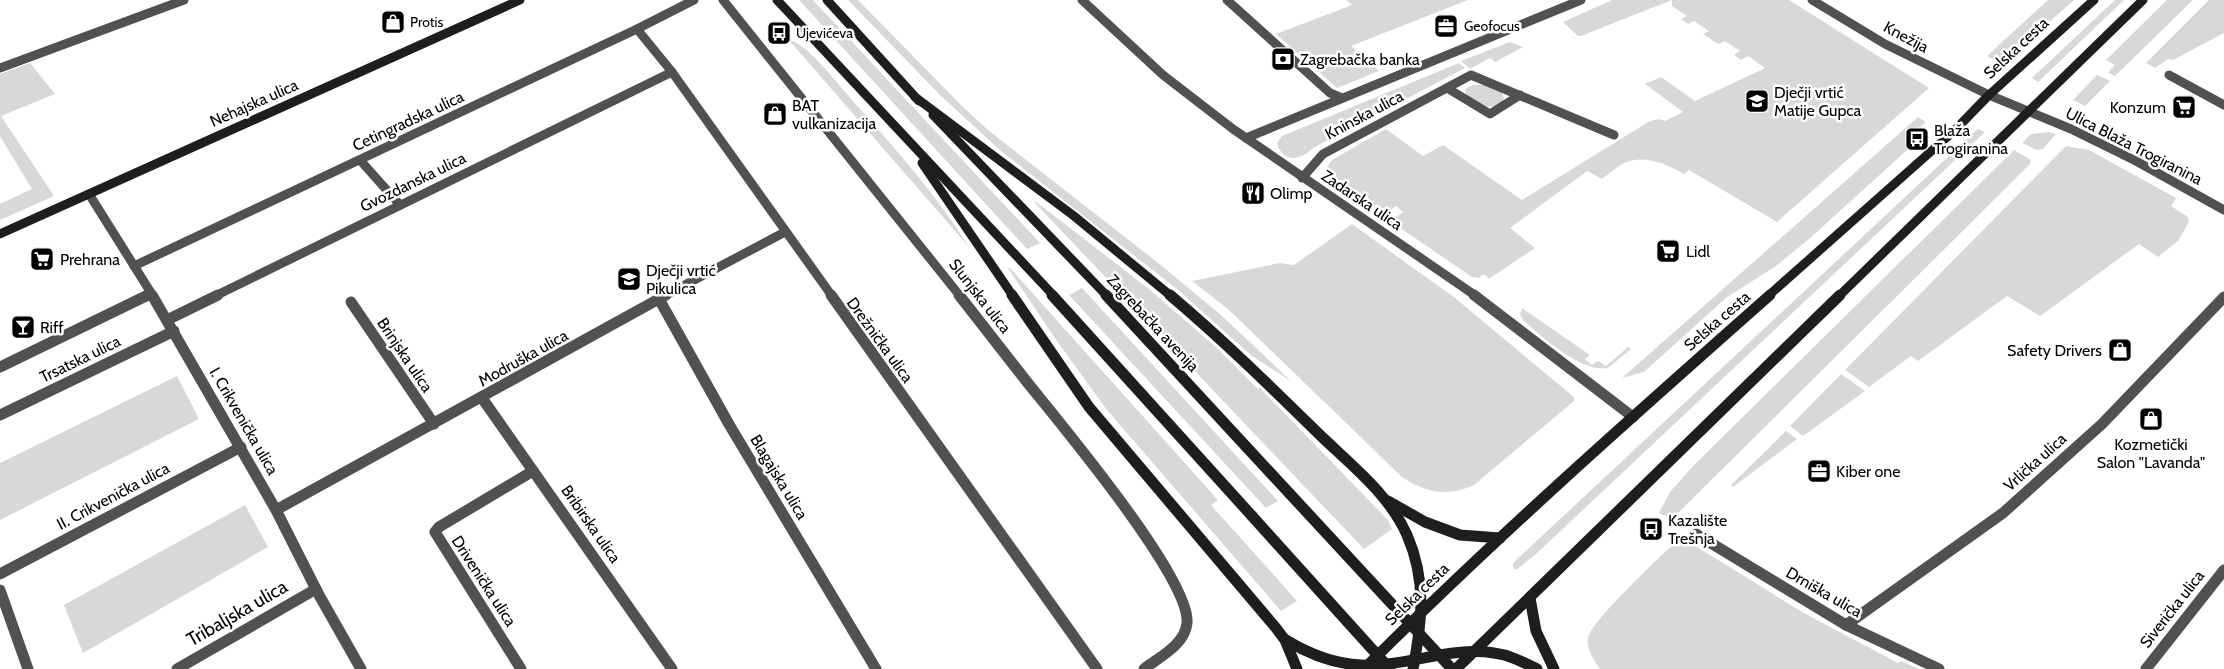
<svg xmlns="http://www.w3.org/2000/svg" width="2224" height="669" font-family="Cabin,sans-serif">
<rect width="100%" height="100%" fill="#fff"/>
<g fill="#d8d8d8">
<polygon points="799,0 813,0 1040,243 1027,249"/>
<polygon points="848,0 858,0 961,105 988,130 1162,266 1221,315 1291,381 1252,356 1178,290 1001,151 940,95"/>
<polygon points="1346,0 1468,0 1351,46 1379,71 1337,88 1276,34 1352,5"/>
<path d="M1612,0h177l140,88 -152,134 -88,-52 -5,4c-17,-10 -40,-20 -60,-11 -8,4 -15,11 -22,16l-15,-8 -77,57 25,20 -46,31 -4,-4h-4l-1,3 -8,-1 -82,-56 13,-9 -7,-6 -14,10 -54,-35 -3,-11 7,-10 54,-31 37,27 20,-11 79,55 128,-79 9,-2 6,2 18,-9 -38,-28 16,-7 34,24 70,-33 -17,-12 -7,4 -7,-5 6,-4 -15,-10 -7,3 -15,-10 6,-3 -15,-10 -6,3 -7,-5 6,-3 -15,-10v-6l-91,36h-3l-15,-14z"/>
<polygon points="2048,0 2074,0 2002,64 1987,56"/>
<polygon points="2115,0 2124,0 2038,82 2032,78"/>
<polygon points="2167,0 2193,0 2115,76 2108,73 2115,65 2106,60"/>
<polygon points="2209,0 2224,0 2224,33 2173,60 2168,59 2155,68 2146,63"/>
<path d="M788,39c21,7 43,37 58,54 44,50 88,98 123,154z"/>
<polygon points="1510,42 1523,47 1495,62 1490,58 1470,69 1461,61"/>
<polygon points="30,63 55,94 1,116 54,196 0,220 0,204 32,189 0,136 0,74"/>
<path d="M1459,63l6,5 -152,80c-12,12 -30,16 -36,-5l5,-7z"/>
<polygon points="2097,75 2110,81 2085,106 2073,100"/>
<path d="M1473,85h15l13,6 3,7 -1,5c-17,8 -23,2 -37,-8l-1,-6z"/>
<polygon points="1918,117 1926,122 1910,137 1917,141 1809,239 1776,266 1727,297 1644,372 1622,378"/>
<polygon points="1978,129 1985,132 1536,554 1516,570 1513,567 1513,563"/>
<polygon points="2049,132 2056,134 2043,149 2037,150 2022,143 2031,134"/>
<polygon points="2066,146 2089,150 2176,198 2171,206 2188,217 2189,222 2178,241 2158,257 2139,244 2040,316 2007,296 1918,361 1911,356 1869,387 1845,370"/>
<polygon points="2014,150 2031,160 2030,164 1998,196 1678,513 1668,517 1659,513 1670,492 1694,465"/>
<polygon points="1035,201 1149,289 1217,348 1259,390 1259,387 1388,520 1392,529 1364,549 1035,203"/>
<path d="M1352,224l103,74 119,99v4l-100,84c-25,12 -49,8 -72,-8l-174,-168 -36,-28 88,-18 14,2z"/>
<polygon points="1008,268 1010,268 1218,500 1211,505 1297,601 1281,611 1107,410 1054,337"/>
<polygon points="1082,288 1278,501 1266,508 1069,295"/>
<path d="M1522,308l68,47 -5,4 7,6 6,-4 8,5 22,-19 3,2 -23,19c-26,5 -66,-31 -85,-48l-3,-6z"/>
<polygon points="1841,374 1865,391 1803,436 1790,426"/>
<polygon points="177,376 199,419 0,520 0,463"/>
<polygon points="1786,431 1797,439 1733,487 1731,485"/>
<polygon points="245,505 268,547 83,653 64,605"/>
<path d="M1681,537l121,75 96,51 3,-2 18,8h-319c-6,-9 -14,-20 -12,-31 2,-16 77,-86 93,-101z"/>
</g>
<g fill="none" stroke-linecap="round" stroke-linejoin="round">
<g stroke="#515151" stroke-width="9">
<polyline points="723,0 960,296"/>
<polyline points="1082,0 1163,75 1233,129 1476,296"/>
<polyline points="1227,0 1330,93 1342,98"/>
<polyline points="1812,0 1885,44 1989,95 2071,129 2136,161 2224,210"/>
<polyline points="637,29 672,72 832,296"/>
<polyline points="0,68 184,0"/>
<polyline points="2169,75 2224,105"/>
<polyline points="1447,88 1490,114 1520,95"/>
<polyline points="1246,138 1581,0"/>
<polyline points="360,160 400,205"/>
<polyline points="1302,178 1323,154 1471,75 1614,135"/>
<polyline points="89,194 153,296"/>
<polyline points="134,266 637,29 694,0"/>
<polyline points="145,296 150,294"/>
<polyline points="215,296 672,72"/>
<polyline points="664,296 785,232"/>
</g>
<g stroke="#515151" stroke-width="11">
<polyline points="152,295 276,510 319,595 361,669"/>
<polyline points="831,295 1097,669"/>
<path d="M959,295c23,29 45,58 68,87 32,40 164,197 160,241 -2,22 -28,34 -43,46"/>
<polyline points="1474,295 1633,417"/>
<polyline points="659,299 730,426 876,669"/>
<polyline points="351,302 434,424"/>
<polyline points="167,320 218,295"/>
<polyline points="0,367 148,295"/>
<polyline points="482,398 672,669"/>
<polyline points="0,415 174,331"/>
<polyline points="276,510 666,295"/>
<polyline points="1696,534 1846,625 1939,669"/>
<polyline points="0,574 241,447"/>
<polyline points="0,590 28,669"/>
<polyline points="1846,625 2003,513 2102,424 2224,297"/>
<polyline points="177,669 316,589"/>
<polyline points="521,669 435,532 439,527 533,471"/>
<polyline points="2146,669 2224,570"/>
</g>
<g stroke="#1e1e1e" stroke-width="9">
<polyline points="777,0 1054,296"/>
<polyline points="827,0 919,101"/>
<polyline points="915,97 1074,216 1171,296"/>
<polyline points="933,115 1107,296"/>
<polyline points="922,163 1013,296"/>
<polyline points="0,234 520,0"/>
<polyline points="1768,296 1954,131 1989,95 2094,0"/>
<polyline points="1839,296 2143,0"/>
</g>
<g stroke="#1e1e1e" stroke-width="11">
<polyline points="1012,295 1089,407 1276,628 1285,640 1297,669"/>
<polyline points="1052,295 1252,516"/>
<polyline points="1106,295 1290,494"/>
<path d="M1170,295c52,44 101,92 150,140 31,30 69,59 87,100 20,46 15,86 6,134"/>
<polyline points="1388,501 1425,522 1460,535 1500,538"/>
<polyline points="1530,598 1536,631 1554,669"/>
<path d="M1286,640c23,14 48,24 75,25 45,2 89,-19 133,-12 16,2 29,9 43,16"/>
<path d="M1364,669c130,-130 268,-252 406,-374"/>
<polyline points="1456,669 1840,295"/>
</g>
<g stroke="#1e1e1e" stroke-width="11">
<polyline points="1290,494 1452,669"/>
<polyline points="1252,516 1390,669"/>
</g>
</g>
<defs>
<g id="shop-square" transform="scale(1.25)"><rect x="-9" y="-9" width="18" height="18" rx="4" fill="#000" stroke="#fff"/><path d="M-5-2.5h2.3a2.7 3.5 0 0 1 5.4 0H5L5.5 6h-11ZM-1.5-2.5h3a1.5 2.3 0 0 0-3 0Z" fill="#fff"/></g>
<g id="office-square" transform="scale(1.25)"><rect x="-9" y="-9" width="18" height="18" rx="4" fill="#000" stroke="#fff"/><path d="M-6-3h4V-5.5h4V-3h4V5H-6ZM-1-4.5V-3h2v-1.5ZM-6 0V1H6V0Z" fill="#fff"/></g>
<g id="bus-square" transform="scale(1.25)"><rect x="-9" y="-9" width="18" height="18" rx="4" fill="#000" stroke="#fff"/><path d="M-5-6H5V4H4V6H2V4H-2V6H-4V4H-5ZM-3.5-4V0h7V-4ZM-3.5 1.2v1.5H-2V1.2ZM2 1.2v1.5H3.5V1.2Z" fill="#fff"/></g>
<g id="bank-square" transform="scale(1.25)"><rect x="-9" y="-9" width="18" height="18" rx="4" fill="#000" stroke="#fff"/><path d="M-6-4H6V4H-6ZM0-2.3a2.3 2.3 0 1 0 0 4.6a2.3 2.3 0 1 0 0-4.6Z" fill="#fff"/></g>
<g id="school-square" transform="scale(1.25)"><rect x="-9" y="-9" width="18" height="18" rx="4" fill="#000" stroke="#fff"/><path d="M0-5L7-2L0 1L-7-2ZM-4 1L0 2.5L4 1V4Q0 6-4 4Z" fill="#fff"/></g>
<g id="supermarket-square" transform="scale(1.25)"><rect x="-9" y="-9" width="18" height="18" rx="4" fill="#000" stroke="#fff"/><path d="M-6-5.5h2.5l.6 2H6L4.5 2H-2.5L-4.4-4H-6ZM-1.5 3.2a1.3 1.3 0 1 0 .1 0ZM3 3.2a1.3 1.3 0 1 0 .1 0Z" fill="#fff"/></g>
<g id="restaurant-square" transform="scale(1.25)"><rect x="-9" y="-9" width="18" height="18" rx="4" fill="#000" stroke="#fff"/><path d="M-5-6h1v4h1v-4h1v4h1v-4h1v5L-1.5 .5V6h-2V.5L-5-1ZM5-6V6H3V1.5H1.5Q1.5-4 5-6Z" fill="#fff"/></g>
<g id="bar-square" transform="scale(1.25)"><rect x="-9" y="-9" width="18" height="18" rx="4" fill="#000" stroke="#fff"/><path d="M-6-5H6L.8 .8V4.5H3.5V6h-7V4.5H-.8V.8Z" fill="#fff"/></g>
</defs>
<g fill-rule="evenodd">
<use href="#shop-square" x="393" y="22"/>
<use href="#office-square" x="1446" y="26"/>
<use href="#bus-square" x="779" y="33"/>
<use href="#bank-square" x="1283" y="59"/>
<use href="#school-square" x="1757" y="101"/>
<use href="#supermarket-square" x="2184" y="107"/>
<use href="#shop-square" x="775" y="114"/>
<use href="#bus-square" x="1917" y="139"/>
<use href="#restaurant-square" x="1253" y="193"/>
<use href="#supermarket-square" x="1668" y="251"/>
<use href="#supermarket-square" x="42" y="259"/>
<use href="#school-square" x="629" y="279"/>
<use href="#bar-square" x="23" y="327"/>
<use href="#shop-square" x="2120" y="350"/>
<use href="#shop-square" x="2151" y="419"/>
<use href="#office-square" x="1819" y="471"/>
<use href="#bus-square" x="1651" y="529"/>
</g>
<g text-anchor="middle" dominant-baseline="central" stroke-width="5" stroke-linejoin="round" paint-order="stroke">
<g font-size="14" fill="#000" stroke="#fff" text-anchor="start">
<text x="410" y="22">Protis</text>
<text x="1464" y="26">Geofocus</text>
<text x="796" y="33">Ujevićeva</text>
</g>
<g font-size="16" fill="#000" stroke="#fff">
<text transform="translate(1906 37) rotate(28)">Knežija</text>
<text transform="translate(2016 48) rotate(-43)">Selska cesta</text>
<text transform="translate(254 103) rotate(-24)">Nehajska ulica</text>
<text transform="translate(1364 115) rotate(-28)">Kninska ulica</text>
<text transform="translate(408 121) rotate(-25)">Cetingradska ulica</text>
<text transform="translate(2134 146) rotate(27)">Ulica Blaža Trogiranina</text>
<text transform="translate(413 182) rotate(-26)">Gvozdanska ulica</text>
<text transform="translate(1362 200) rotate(34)">Zadarska ulica</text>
<text transform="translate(980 296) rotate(52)">Slunjska ulica</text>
<text transform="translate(1717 321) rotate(-41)">Selska cesta</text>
<text transform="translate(1153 323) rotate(47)">Zagrebačka avenija</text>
<text transform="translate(880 340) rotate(54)">Drežnička ulica</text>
<text transform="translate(405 355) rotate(56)">Brinjska ulica</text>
<text transform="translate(523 358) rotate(-29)">Modruška ulica</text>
<text transform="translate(80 359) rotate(-26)">Trsatska ulica</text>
<text transform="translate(244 421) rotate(60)">I. Crikvenička ulica</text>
<text transform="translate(2035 462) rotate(-42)">Vrlička ulica</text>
<text transform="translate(779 477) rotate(59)">Blagajska ulica</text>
<text transform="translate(113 496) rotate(-28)">II. Crikvenička ulica</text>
<text transform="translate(591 524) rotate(55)">Bribirska ulica</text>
<text transform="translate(484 581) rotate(57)">Drivenička ulica</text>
<text transform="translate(1824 592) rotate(30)">Drniška ulica</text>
<text transform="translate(1417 594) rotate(-44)">Selska cesta</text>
<text transform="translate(2172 609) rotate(-52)">Siverička ulica</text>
</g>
<g font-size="16" fill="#000" stroke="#fff" text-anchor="start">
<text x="1300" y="59">Zagrebačka banka</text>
<text x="1774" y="92">Dječji vrtić<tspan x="1774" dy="18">Matije Gupca</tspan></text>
<text x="792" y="105">BAT<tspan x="792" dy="18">vulkanizacija</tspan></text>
<text x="2166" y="107" text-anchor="end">Konzum</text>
<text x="1934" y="130">Blaža<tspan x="1934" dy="18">Trogiranina</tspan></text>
<text x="1270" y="193">Olimp</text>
<text x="1686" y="251">Lidl</text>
<text x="60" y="259">Prehrana</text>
<text x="646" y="270">Dječji vrtić<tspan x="646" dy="18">Pikulica</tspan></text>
<text x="40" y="327">Riff</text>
<text x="2102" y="350" text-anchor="end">Safety Drivers</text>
<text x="2151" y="444" text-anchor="middle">Kozmetički<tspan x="2151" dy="18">Salon "Lavanda"</tspan></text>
<text x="1836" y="471">Kiber one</text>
<text x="1668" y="520">Kazalište<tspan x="1668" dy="18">Trešnja</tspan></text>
</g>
<g font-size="19" fill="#000" stroke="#fff">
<text transform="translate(237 613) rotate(-30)">Tribaljska ulica</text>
</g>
</g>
</svg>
